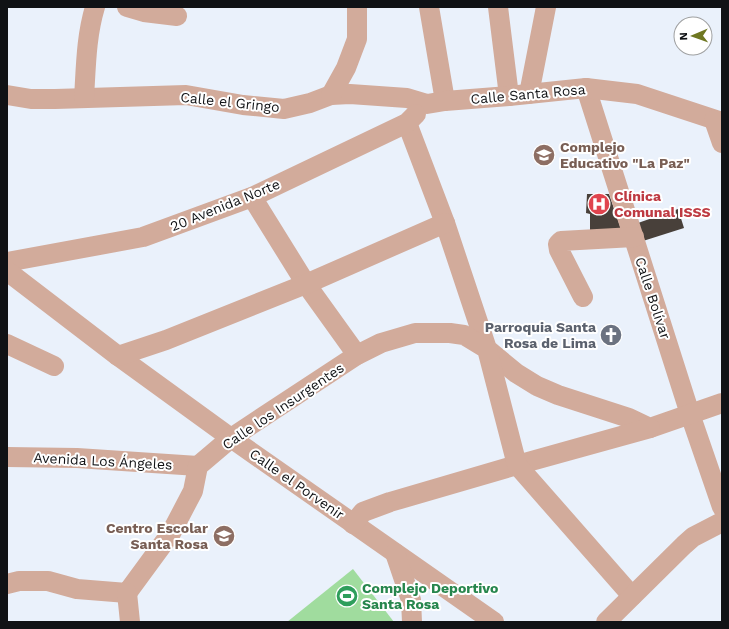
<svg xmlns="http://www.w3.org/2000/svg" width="729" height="629" font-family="'Work Sans',sans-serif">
<rect width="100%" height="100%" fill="#eaf1fb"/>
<polygon fill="#a0dc9e" points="353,569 394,622 287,622"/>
<g fill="#48403a">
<polygon points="587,194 609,194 622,232 590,232 590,214 586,213"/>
<polygon points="678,209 684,228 643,241 638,223"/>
</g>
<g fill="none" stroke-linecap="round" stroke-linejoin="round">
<g stroke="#d2ab9b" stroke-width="20">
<polyline points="127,7 144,12 177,16"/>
<polyline points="429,7 445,101"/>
<polyline points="498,7 509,96"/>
<polyline points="586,88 690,414 722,507"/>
<polyline points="529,94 546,7"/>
<polyline points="7,95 31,99 55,99 186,95 243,105 284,109 310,103 331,95 350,94 407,98 427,104 445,101 509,96 586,88 637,94 722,122"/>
<polyline points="331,95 346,68 357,39 357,7"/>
<path d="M84,98c2,-31 2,-61 11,-91"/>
<polyline points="714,120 722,143"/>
<polyline points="407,123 445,223 487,349 516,373 537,386 558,395 629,418 650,428 722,403"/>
<polyline points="252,197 306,284 357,355"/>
<polyline points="7,262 143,237 252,197 407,123 416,114"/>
<polyline points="7,271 118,356 231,438 494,622"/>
<polyline points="583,297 559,250 558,244 561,241 634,237"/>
<polyline points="7,344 54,366"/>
<polyline points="118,356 166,340 306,284 445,223"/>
<polyline points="7,457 77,458 198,466"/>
<polyline points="353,524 363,512 390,502 517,465 650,428"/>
<polyline points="395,553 411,600 412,622"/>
<polyline points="7,584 19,581 48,581 77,589 127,593 171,533 193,491 198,466 231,438 357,355 381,343 415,333 450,333 464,335 487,349 517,465 632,596"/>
<polyline points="127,593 130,622"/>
<polyline points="606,622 684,545 693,537 722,522"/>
</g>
</g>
<defs>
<g id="school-disc" transform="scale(1.15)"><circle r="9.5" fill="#8d6e63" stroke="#fff"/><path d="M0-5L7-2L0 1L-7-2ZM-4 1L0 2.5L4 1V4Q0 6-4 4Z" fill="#fff"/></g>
<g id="hospital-disc" transform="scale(1.15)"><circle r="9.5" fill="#e0444e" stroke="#fff"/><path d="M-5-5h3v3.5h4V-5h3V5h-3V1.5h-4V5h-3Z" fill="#fff"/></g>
<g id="church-disc" transform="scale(1.15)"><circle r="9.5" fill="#6b7280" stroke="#fff"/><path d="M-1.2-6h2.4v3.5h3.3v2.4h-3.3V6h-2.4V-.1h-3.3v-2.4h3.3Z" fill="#fff"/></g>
<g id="stadium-disc" transform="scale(1.15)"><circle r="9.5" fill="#2e9e5b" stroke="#fff"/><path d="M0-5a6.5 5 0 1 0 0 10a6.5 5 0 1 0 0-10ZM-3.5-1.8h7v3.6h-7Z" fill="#fff"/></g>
</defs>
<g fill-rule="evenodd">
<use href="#school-disc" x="544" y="155"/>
<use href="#hospital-disc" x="599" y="204"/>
<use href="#church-disc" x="611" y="335"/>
<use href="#school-disc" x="224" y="536"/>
<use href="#stadium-disc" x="347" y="596"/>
</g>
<g text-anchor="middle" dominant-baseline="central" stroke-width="4" stroke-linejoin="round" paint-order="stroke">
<g font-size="14" fill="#101215" stroke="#fff">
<text transform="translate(528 94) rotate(-5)">Calle Santa Rosa</text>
<text transform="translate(230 102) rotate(6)">Calle el Gringo</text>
<text transform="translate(225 205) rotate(-22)">20 Avenida Norte</text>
<text transform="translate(653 298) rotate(72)">Calle Bolívar</text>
<text transform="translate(283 406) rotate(-34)">Calle los Insurgentes</text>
<text transform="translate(103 461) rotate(3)">Avenida Los Ángeles</text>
<text transform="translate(297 484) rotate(35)">Calle el Porvenir</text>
</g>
<g font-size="14" font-weight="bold" fill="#785e54" stroke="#fff" text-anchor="start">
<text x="560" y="147">Complejo<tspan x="560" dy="16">Educativo "La Paz"</tspan></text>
<text x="208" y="528" text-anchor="end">Centro Escolar<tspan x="208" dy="16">Santa Rosa</tspan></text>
</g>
<g font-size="14" font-weight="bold" fill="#be3a42" stroke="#fff" text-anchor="start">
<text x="614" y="196">Clínica<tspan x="614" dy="16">Comunal ISSS</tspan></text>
</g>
<g font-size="14" font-weight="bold" fill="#5b616d" stroke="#fff" text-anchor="end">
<text x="596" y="327">Parroquia Santa<tspan x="596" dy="16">Rosa de Lima</tspan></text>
</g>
<g font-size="14" font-weight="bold" fill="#27864d" stroke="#fff" text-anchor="start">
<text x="362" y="588">Complejo Deportivo<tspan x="362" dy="16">Santa Rosa</tspan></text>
</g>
</g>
<rect width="729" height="629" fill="none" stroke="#101215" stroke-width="16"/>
<g transform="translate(693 36) rotate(268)"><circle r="19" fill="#ffffff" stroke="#9fa0a1"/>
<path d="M0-3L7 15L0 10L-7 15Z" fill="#6e7721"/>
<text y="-6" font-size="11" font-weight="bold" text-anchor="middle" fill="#101215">N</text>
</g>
</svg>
